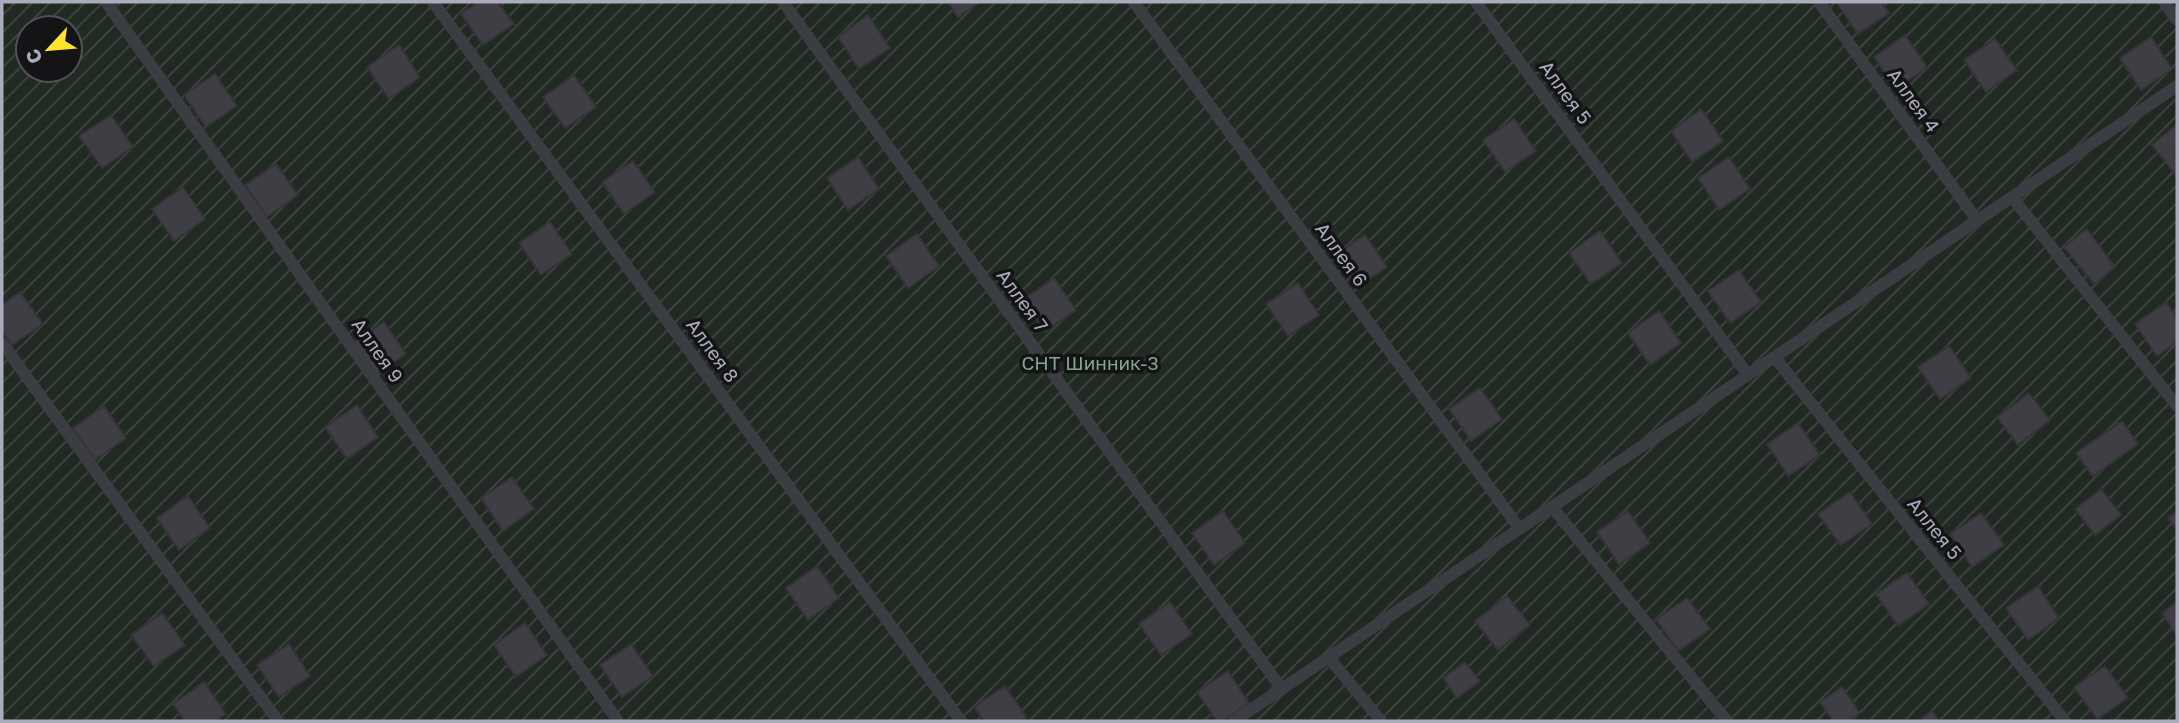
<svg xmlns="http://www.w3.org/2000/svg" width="2179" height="723" font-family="'Golos Text',sans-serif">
<defs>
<pattern id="garden-furrows" width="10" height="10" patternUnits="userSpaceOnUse" patternTransform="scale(1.75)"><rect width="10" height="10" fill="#202a23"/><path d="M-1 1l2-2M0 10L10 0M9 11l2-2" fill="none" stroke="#3e4641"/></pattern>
</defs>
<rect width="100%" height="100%" fill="#19191b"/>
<path fill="url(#garden-furrows)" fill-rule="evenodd" d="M2,2h2175v719h-2175zM28,28h42v42h-42z"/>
<g fill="#3e3e44" stroke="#343338" stroke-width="2">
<polygon points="478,2 498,2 514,24 483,45 461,14"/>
<polygon points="948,2 980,2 958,17"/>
<polygon points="1836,2 1881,2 1889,13 1858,34"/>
<polygon points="868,15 890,48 859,69 838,37"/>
<polygon points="1905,35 1927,67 1896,89 1874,57"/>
<polygon points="2151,37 2172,69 2141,90 2120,58"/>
<polygon points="1995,39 2017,70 1986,92 1964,60"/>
<polygon points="399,45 420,77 389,99 367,67"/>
<polygon points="215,74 237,106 206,127 184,95"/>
<polygon points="574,75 596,107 565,128 543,97"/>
<polygon points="1701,109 1723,141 1692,162 1671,131"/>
<polygon points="111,115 133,147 102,168 79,136"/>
<polygon points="1514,119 1536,151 1505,172 1483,140"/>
<polygon points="2176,125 2177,127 2176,175 2152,145"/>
<polygon points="858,157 879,189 848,210 827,178"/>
<polygon points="1729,157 1750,189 1719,210 1698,178"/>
<polygon points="633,161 655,192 624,214 602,182"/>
<polygon points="276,164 298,195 267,217 245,185"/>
<polygon points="183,187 205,219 174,241 152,209"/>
<polygon points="550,222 572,254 541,275 519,243"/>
<polygon points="2087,229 2115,267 2094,284 2064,247"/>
<polygon points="1600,231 1622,263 1591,284 1569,253"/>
<polygon points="917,234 939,266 908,288 886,256"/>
<polygon points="1365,235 1387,267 1356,288 1334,256"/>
<polygon points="1739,270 1761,302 1730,323 1708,291"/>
<polygon points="1054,278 1076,310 1045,332 1023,300"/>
<polygon points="1298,283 1319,315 1288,336 1266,304"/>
<polygon points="20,292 43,324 12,345 2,331 2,305"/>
<polygon points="2166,302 2177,318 2177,342 2157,356 2135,324"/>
<polygon points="1659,311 1681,343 1650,365 1628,333"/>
<polygon points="384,322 406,354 375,375 352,344"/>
<polygon points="1949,346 1971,378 1940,399 1918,367"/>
<polygon points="1480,388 1502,419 1471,441 1449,409"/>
<polygon points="2029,393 2050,420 2018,445 1997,417"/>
<polygon points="357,405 378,437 347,459 325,427"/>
<polygon points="104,406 126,438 95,460 73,428"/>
<polygon points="2122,421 2138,444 2093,476 2076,453"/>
<polygon points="1798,423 1820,455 1788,476 1767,444"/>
<polygon points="512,477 534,509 503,531 481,498"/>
<polygon points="2101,489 2121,515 2095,535 2075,509"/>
<polygon points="1850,492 1872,524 1841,545 1818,514"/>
<polygon points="188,496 210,528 179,550 157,518"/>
<polygon points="1223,511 1245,543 1214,565 1192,533"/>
<polygon points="1628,511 1650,543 1619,564 1597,532"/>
<polygon points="2177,511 2177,531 2168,518"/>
<polygon points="1981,513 2004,545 1972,567 1950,534"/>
<polygon points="817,566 839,598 808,620 786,588"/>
<polygon points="1907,573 1929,604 1898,626 1876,594"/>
<polygon points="2038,586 2059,618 2028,640 2006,608"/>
<polygon points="1507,596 1530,625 1498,650 1475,621"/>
<polygon points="1687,598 1710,629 1678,651 1656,619"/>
<polygon points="1170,602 1192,634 1161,655 1139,624"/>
<polygon points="2177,602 2177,636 2162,613"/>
<polygon points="162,613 185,645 154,666 131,635"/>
<polygon points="525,623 547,655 516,677 494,645"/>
<polygon points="289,644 310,676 279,697 257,665"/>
<polygon points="631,644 653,676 622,697 600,665"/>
<polygon points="1465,662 1480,681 1457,698 1443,678"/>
<polygon points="2105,666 2128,698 2097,719 2074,687"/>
<polygon points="1228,671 1249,703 1222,721 1217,721 1197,692"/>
<polygon points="204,682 226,714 216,721 185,721 173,704"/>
<polygon points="1005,686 1027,718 1022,721 984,721 974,707"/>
<polygon points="1842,687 1860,713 1849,721 1833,721 1820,702"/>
<polygon points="1932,711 1939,721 1918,721"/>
</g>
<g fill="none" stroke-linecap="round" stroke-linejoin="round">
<g stroke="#3c3c43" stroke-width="12">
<polyline points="106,2 618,721"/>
<polyline points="433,2 961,721"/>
<polyline points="783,2 1282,689"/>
<polyline points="1134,2 1520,529"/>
<polyline points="1476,2 1748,375"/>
<polyline points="1819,2 1977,220"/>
<polyline points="2164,2 2177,20"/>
<polyline points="2012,197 2177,406"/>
<polyline points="2,343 278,721"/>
<polyline points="1775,358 2065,721"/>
<polyline points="1552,507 1727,721"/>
<polyline points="1329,658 1381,721"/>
<polyline points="1234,721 2177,86"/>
</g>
</g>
<g text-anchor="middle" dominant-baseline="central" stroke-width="7" stroke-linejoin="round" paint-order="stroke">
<g font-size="19" fill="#aaacbc" stroke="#141417">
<text transform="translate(1566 92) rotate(54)">Аллея 5</text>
<text transform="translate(1914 100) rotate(54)">Аллея 4</text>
<text transform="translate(1342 254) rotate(54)">Аллея 6</text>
<text transform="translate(1023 300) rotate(54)">Аллея 7</text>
<text transform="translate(378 350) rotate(55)">Аллея 9</text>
<text transform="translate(713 350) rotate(54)">Аллея 8</text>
<text transform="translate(1935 528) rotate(51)">Аллея 5</text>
</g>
<g font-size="19" fill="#80a88b" stroke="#141417">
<text x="1090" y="362">СНТ Шинник-3</text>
</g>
</g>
<rect width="2179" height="723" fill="none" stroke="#aaacbc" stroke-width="7"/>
<g transform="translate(49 49) rotate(244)"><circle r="33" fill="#141417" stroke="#505159" stroke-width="2"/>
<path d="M0-5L12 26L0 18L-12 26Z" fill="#ffe32d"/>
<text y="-10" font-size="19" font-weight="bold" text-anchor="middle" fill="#aaacbc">С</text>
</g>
</svg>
